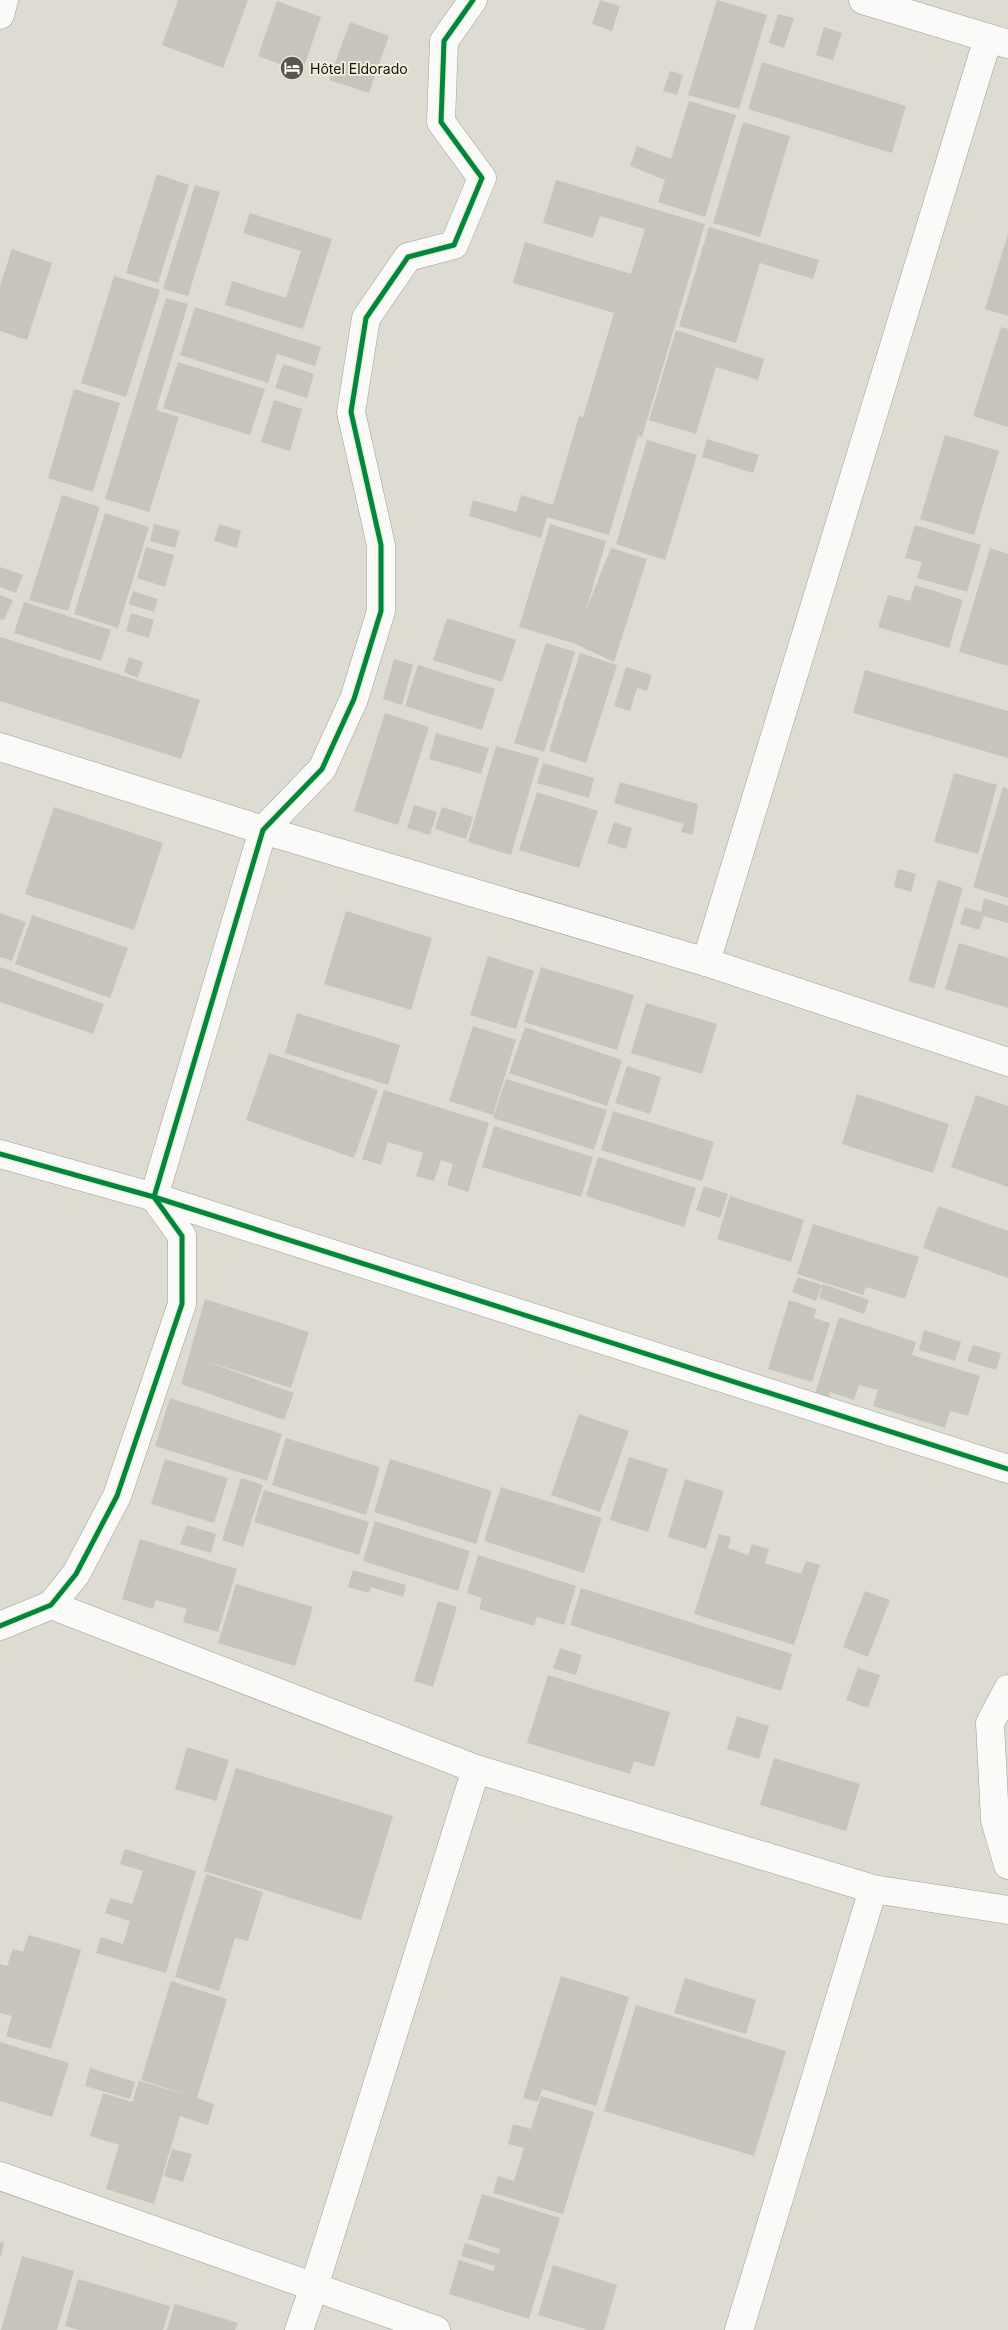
<svg xmlns="http://www.w3.org/2000/svg" width="1008" height="2330" font-family="Inter,sans-serif">
<rect width="100%" height="100%" fill="#dedcd2"/>
<g fill="#c6c4bc">
<polygon points="178,0 248,0 223,68 162,45"/>
<polygon points="600,0 620,6 612,31 592,24"/>
<polygon points="717,0 767,15 739,109 688,95"/>
<polygon points="277,1 321,17 302,72 258,56"/>
<polygon points="778,14 794,18 784,48 769,43"/>
<polygon points="350,22 389,36 369,93 329,80"/>
<polygon points="824,27 842,33 833,60 816,55"/>
<polygon points="762,62 906,106 892,153 748,109"/>
<polygon points="670,71 683,75 677,95 663,91"/>
<polygon points="689,101 736,115 705,217 658,202 665,180 630,166 637,146 671,159"/>
<polygon points="743,122 790,136 760,237 713,223"/>
<polygon points="157,174 189,185 158,283 126,273"/>
<polygon points="556,180 705,224 642,437 638,436 609,535 547,517 541,538 469,516 473,500 516,512 521,495 553,505 579,416 583,417 614,313 513,283 525,242 631,274 645,229 600,216 593,238 543,223"/>
<polygon points="195,185 220,192 188,296 163,289"/>
<polygon points="250,213 332,239 303,329 225,305 232,281 286,298 301,251 243,233"/>
<polygon points="709,227 819,260 813,279 760,263 736,343 679,326"/>
<polygon points="1008,234 1008,316 985,309"/>
<polygon points="12,249 52,263 27,340 0,331 0,286"/>
<polygon points="114,276 160,290 126,397 81,383"/>
<polygon points="166,298 188,304 156,410 179,417 149,512 105,499"/>
<polygon points="195,307 321,347 315,366 277,354 268,383 180,355"/>
<polygon points="1001,327 1008,329 1008,427 973,416"/>
<polygon points="676,330 764,359 758,380 716,367 696,434 649,420"/>
<polygon points="178,362 265,389 250,435 163,408"/>
<polygon points="283,364 314,374 307,398 275,388"/>
<polygon points="74,389 120,403 93,492 48,478"/>
<polygon points="274,400 302,409 290,451 261,442"/>
<polygon points="945,435 999,451 974,535 920,519"/>
<polygon points="707,439 759,455 753,473 702,457"/>
<polygon points="647,440 697,455 665,560 616,544"/>
<polygon points="62,495 100,507 68,611 29,600"/>
<polygon points="105,513 149,527 118,628 74,614"/>
<polygon points="154,524 180,531 175,548 150,541"/>
<polygon points="219,524 241,531 237,548 214,541"/>
<polygon points="550,524 606,541 586,610 611,548 647,559 614,662 573,643 519,627"/>
<polygon points="915,525 981,545 967,592 917,578 922,562 905,558"/>
<polygon points="146,547 174,555 165,587 137,578"/>
<polygon points="990,548 1008,554 1008,666 959,652"/>
<polygon points="0,567 23,575 16,593 0,587"/>
<polygon points="915,585 963,600 949,648 878,627 888,595 910,601"/>
<polygon points="133,591 158,599 154,612 129,604"/>
<polygon points="0,595 13,600 4,620 0,619"/>
<polygon points="24,602 111,630 101,661 14,633"/>
<polygon points="131,613 154,620 149,638 126,631"/>
<polygon points="447,618 516,640 502,682 433,660"/>
<polygon points="0,637 200,700 181,759 0,701"/>
<polygon points="546,643 575,652 544,752 514,743"/>
<polygon points="580,653 617,665 586,763 549,751"/>
<polygon points="129,657 143,662 138,678 124,672"/>
<polygon points="394,659 413,665 402,705 383,699"/>
<polygon points="418,665 495,689 482,730 405,706"/>
<polygon points="626,667 652,675 647,691 637,688 630,711 614,706"/>
<polygon points="865,670 1008,711 1008,758 853,713"/>
<polygon points="385,713 429,727 398,825 354,811"/>
<polygon points="436,733 489,748 481,774 429,759"/>
<polygon points="496,746 539,758 511,855 468,842"/>
<polygon points="543,763 594,778 589,798 537,783"/>
<polygon points="954,773 997,785 978,854 934,842"/>
<polygon points="620,782 698,804 693,835 681,832 684,824 614,803"/>
<polygon points="1003,787 1008,789 1008,898 973,887"/>
<polygon points="537,792 598,811 579,868 519,850"/>
<polygon points="414,805 437,812 430,835 407,828"/>
<polygon points="54,807 163,843 134,930 25,894"/>
<polygon points="442,807 473,817 466,839 435,829"/>
<polygon points="614,822 632,828 626,849 607,843"/>
<polygon points="898,869 916,874 911,892 894,887"/>
<polygon points="938,880 963,888 934,988 908,981"/>
<polygon points="984,898 1008,906 1008,923 984,916 979,930 960,924 965,907 981,912"/>
<polygon points="346,911 432,938 411,1010 324,984"/>
<polygon points="0,913 26,922 12,961 0,957"/>
<polygon points="32,915 128,948 110,998 15,964"/>
<polygon points="959,943 1008,958 1008,1008 945,989"/>
<polygon points="488,956 534,971 516,1029 470,1015"/>
<polygon points="0,967 104,1004 93,1034 0,1002"/>
<polygon points="541,967 634,995 617,1050 524,1022"/>
<polygon points="646,1003 717,1024 702,1074 631,1053"/>
<polygon points="297,1013 400,1045 388,1085 285,1053"/>
<polygon points="473,1026 516,1040 493,1115 449,1101"/>
<polygon points="525,1027 622,1060 607,1106 509,1073"/>
<polygon points="269,1053 378,1090 354,1158 246,1120"/>
<polygon points="627,1066 661,1077 650,1114 615,1103"/>
<polygon points="506,1079 607,1110 594,1150 493,1118"/>
<polygon points="384,1090 489,1123 468,1192 447,1185 453,1164 441,1160 434,1181 416,1176 423,1153 388,1142 381,1165 362,1159"/>
<polygon points="857,1094 949,1124 933,1173 842,1144"/>
<polygon points="976,1095 1008,1106 1008,1187 951,1167"/>
<polygon points="613,1111 714,1142 702,1181 601,1150"/>
<polygon points="494,1126 593,1157 581,1197 482,1167"/>
<polygon points="598,1157 696,1188 684,1227 586,1196"/>
<polygon points="704,1186 728,1194 720,1218 696,1210"/>
<polygon points="730,1196 804,1220 791,1262 717,1239"/>
<polygon points="938,1206 1008,1231 1008,1278 923,1248"/>
<polygon points="813,1224 919,1257 905,1299 866,1287 863,1295 797,1274"/>
<polygon points="798,1277 822,1285 816,1301 792,1292"/>
<polygon points="823,1284 869,1300 864,1314 819,1298"/>
<polygon points="205,1299 309,1332 291,1388 202,1360 294,1393 284,1420 181,1384"/>
<polygon points="789,1300 816,1309 814,1318 830,1323 812,1382 768,1369"/>
<polygon points="839,1317 916,1342 912,1355 980,1376 968,1416 950,1411 945,1428 873,1406 878,1390 859,1385 854,1400 830,1392 829,1398 815,1394"/>
<polygon points="924,1330 961,1342 955,1361 919,1350"/>
<polygon points="973,1345 1001,1353 996,1370 967,1361"/>
<polygon points="170,1398 282,1434 267,1481 155,1446"/>
<polygon points="579,1414 629,1431 600,1512 551,1495"/>
<polygon points="286,1438 380,1467 366,1515 272,1485"/>
<polygon points="629,1457 668,1469 648,1532 610,1520"/>
<polygon points="165,1459 228,1478 214,1523 151,1504"/>
<polygon points="390,1459 492,1491 476,1544 374,1512"/>
<polygon points="241,1478 263,1485 243,1547 222,1540"/>
<polygon points="685,1479 724,1491 706,1549 668,1537"/>
<polygon points="501,1487 602,1518 584,1573 484,1541"/>
<polygon points="264,1490 369,1522 359,1555 254,1522"/>
<polygon points="375,1521 470,1551 458,1591 363,1561"/>
<polygon points="187,1525 216,1534 211,1553 180,1544"/>
<polygon points="719,1534 731,1537 728,1548 748,1555 752,1544 769,1549 765,1563 801,1574 806,1561 820,1565 794,1645 694,1614"/>
<polygon points="140,1539 237,1569 218,1632 183,1622 187,1609 156,1600 153,1609 122,1599"/>
<polygon points="478,1555 576,1586 564,1625 537,1617 534,1626 479,1609 482,1598 467,1593"/>
<polygon points="353,1570 406,1585 403,1597 371,1587 369,1593 348,1587"/>
<polygon points="236,1584 313,1607 295,1666 218,1643"/>
<polygon points="581,1588 792,1654 781,1691 570,1625"/>
<polygon points="865,1591 890,1600 868,1657 843,1647"/>
<polygon points="438,1601 457,1607 433,1687 414,1681"/>
<polygon points="560,1648 582,1655 576,1675 553,1668"/>
<polygon points="858,1668 880,1675 868,1708 846,1700"/>
<polygon points="548,1675 670,1712 654,1767 634,1761 630,1774 527,1743"/>
<polygon points="737,1716 769,1726 759,1759 727,1749"/>
<polygon points="187,1747 229,1760 216,1801 175,1789"/>
<polygon points="774,1758 860,1784 846,1831 760,1805"/>
<polygon points="236,1768 393,1816 361,1920 204,1871"/>
<polygon points="125,1849 196,1871 166,1973 96,1953 101,1937 123,1944 130,1921 105,1913 110,1898 132,1904 143,1871 120,1864"/>
<polygon points="206,1874 263,1892 248,1941 235,1938 219,1991 175,1977"/>
<polygon points="29,1935 81,1950 51,2049 6,2036 12,2016 0,2013 0,1964 7,1966 13,1949 23,1952"/>
<polygon points="561,1976 629,1997 596,2106 542,2089 538,2102 523,2098"/>
<polygon points="685,1978 756,2000 746,2034 674,2013"/>
<polygon points="171,1981 227,1999 197,2098 214,2104 208,2125 180,2116 154,2204 106,2189 119,2145 90,2136 103,2093 132,2102 139,2081 194,2097 141,2080"/>
<polygon points="636,2005 786,2051 754,2156 604,2111"/>
<polygon points="0,2042 69,2063 52,2117 0,2101"/>
<polygon points="90,2068 135,2082 130,2099 85,2086"/>
<polygon points="541,2096 594,2112 563,2214 493,2193 498,2176 514,2181 524,2148 508,2144 513,2124 531,2129"/>
<polygon points="172,2149 192,2154 183,2182 164,2176"/>
<polygon points="482,2194 560,2218 529,2319 449,2294 459,2260 493,2271 495,2266 461,2256 465,2243 499,2254 500,2249 468,2239"/>
<polygon points="0,2242 4,2243 1,2256 0,2256"/>
<polygon points="22,2256 74,2271 57,2330 1,2330"/>
<polygon points="553,2265 617,2285 604,2330 588,2330 538,2315"/>
<polygon points="78,2279 170,2306 163,2330 79,2330 65,2326"/>
<polygon points="175,2304 238,2323 235,2330 167,2330"/>
</g>
<g fill="none" stroke-linecap="round" stroke-linejoin="round">
<g stroke="#9f9d96" stroke-width="29">
<g id="minor">
<polyline points="863,0 1008,44"/>
<polyline points="0,15 4,0"/>
<polyline points="0,747 263,830 706,962 1008,1062"/>
<polyline points="706,962 988,38"/>
<polyline points="0,1154 154,1197 1008,1469"/>
<polyline points="51,1605 476,1769 873,1889 1008,1910"/>
<polyline points="0,1626 51,1605 76,1574 117,1496 182,1304 182,1236 154,1197 263,830 322,769 354,699 381,611 381,545 351,412 366,318 408,257 454,245 482,178 441,122 444,41 473,0"/>
<polyline points="1008,1689 990,1723 995,1820 1008,1865"/>
<polyline points="0,2176 436,2330"/>
<polyline points="299,2330 314,2287 476,1769"/>
<polyline points="739,2330 873,1889"/>
</g>
</g>
<use href="#minor" stroke="#fafaf8" stroke-width="28"/>
<g stroke="#f0edda" stroke-width="8">
<g id="cycleway">
<polyline points="0,1154 154,1197 1008,1469"/>
<polyline points="0,1626 51,1605 76,1574 117,1496 182,1304 182,1236 154,1197 263,830 322,769 354,699 381,611 381,545 351,412 366,318 408,257 454,245 482,178 441,122 444,41 473,0"/>
</g>
</g>
<use href="#cycleway" stroke="#00873e" stroke-width="5"/>
</g>
<defs>
<g id="hotel-disc" transform="scale(1.25)"><circle r="9.5" fill="#59574f" stroke="#f0edda"/><path d="M-6-4.5h1.5V1H6V5H4.5V3h-9V5H-6ZM-4 0a1.8 1.8 0 1 1 3.6 0ZM.5 0V-2.5h3Q6-2.5 6 0Z" fill="#fff"/></g>
</defs>
<g fill-rule="evenodd">
<use href="#hotel-disc" x="292" y="68"/>
</g>
<g text-anchor="middle" dominant-baseline="central" stroke-width="4" stroke-linejoin="round" paint-order="stroke">
<g font-size="14" fill="#111009" stroke="#f0edda" text-anchor="start">
<text x="310" y="68">Hôtel Eldorado</text>
</g>
</g>
</svg>
